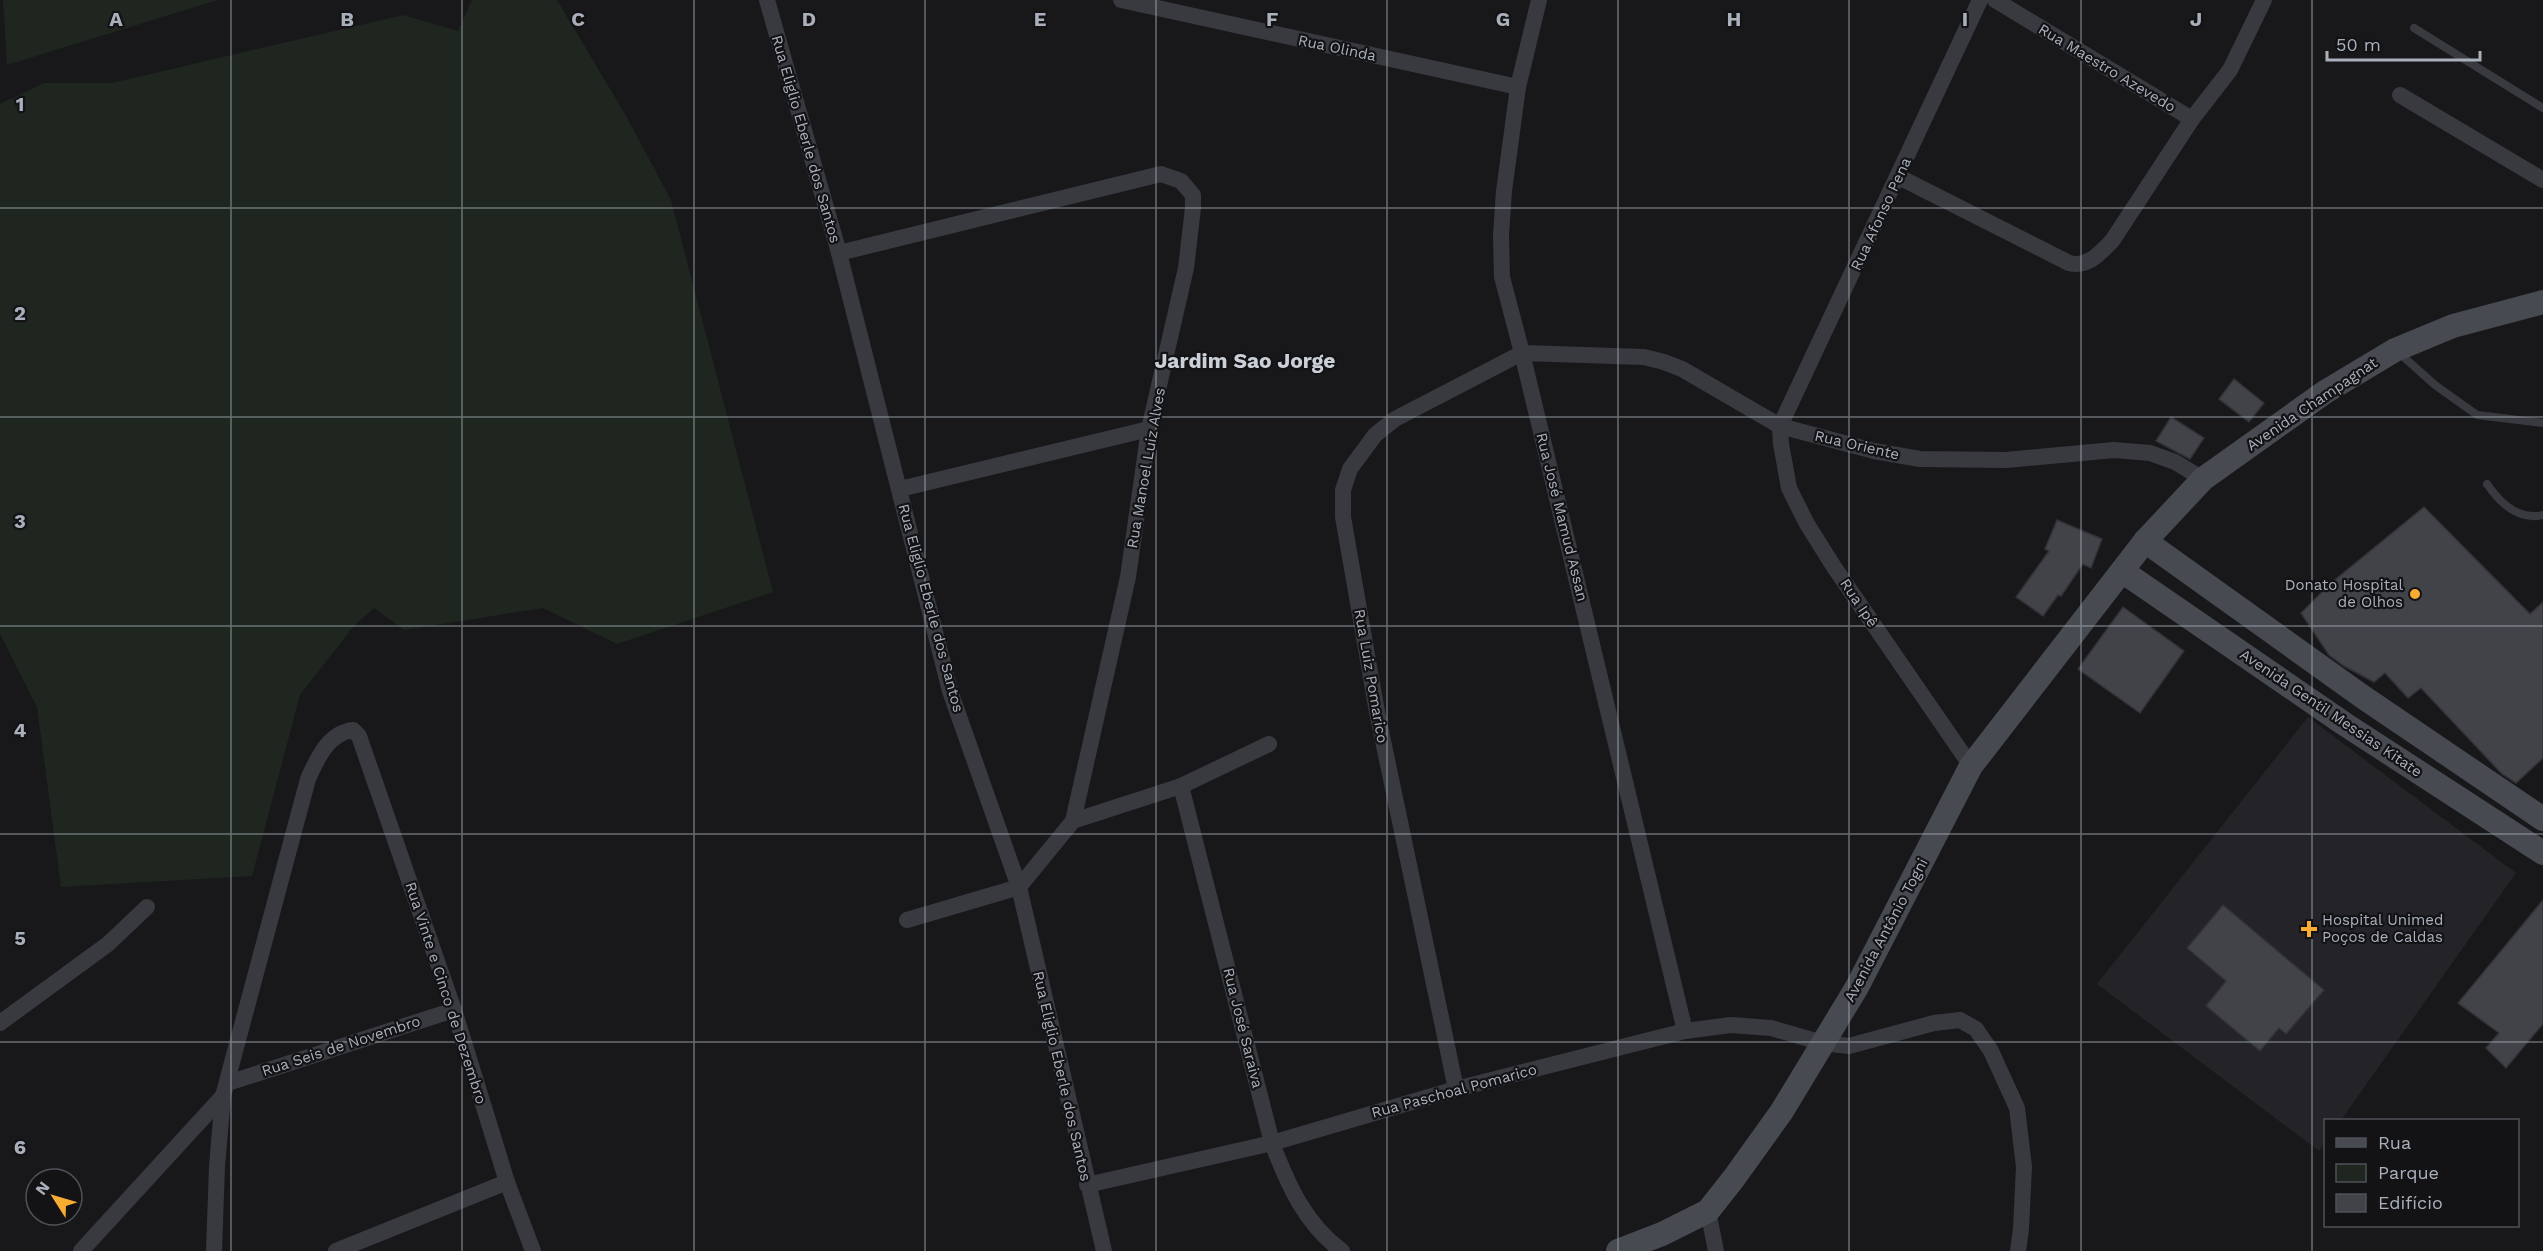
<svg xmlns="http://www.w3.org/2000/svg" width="2543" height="1251" font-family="'Work Sans',sans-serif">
<rect width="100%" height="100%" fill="#18181b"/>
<polygon fill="#242428" points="2308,717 2516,873 2341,1120 2326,1120 2325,1142 2319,1151 2097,984"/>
<g fill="#1e261f">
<polygon points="3,0 218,0 7,65"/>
<polygon points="472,0 557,0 625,114 671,200 773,592 617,644 543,608 404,630 374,608 353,627 300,695 252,876 61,887 37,707 0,634 0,104 44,83 112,83 403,15 458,31"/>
</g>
<g fill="#424348" stroke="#323237" stroke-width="1.5">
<polygon points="2234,379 2264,403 2249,422 2219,399"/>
<polygon points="2171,417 2204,438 2190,459 2156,441"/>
<polygon points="2424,507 2530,614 2543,602 2543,758 2516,783 2502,774 2421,688 2408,698 2385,673 2374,682 2344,666 2329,655 2301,613 2331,583"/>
<polygon points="2057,520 2102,539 2091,568 2083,564 2061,596 2058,595 2043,616 2016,597 2049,551 2045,549"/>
<polygon points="2123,607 2184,651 2140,713 2078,669"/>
<polygon points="2543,900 2543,1024 2506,1068 2486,1048 2499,1033 2458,1003"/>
<polygon points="2223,905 2324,990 2286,1034 2279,1028 2260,1051 2206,1006 2226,981 2187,948"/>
</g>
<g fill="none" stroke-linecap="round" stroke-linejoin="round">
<g stroke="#393a40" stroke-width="8">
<polyline points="2414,28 2543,108"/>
<polyline points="2398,352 2435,385 2477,415 2543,423"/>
<path d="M2487,484c13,19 31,37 56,31"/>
</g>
<g stroke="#393a40" stroke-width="16">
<polyline points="767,0 839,253 950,691 1019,887 1104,1251"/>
<polyline points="1121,0 1518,87"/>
<polyline points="1539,0 1518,87 1504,191 1501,235 1502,277 1522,353 1685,1031"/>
<polyline points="1995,0 2192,119 2230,70 2264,0"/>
<polyline points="2400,95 2543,180"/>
<path d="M1899,177l170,86c19,5 31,-10 43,-22l80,-122"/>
<polyline points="839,253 1161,174 1181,181 1193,195 1193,208 1186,268 1149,429 1128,577 1073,821"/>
<polyline points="900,489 1149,429"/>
<polyline points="1971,766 1834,567 1807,524 1789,488 1781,444 1780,426 1980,0"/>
<path d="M1181,786l91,357c16,42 33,81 70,108"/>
<polyline points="907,920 1019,887 1073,821 1181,786 1269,744"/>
<polyline points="0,1023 108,944 147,907"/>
<polyline points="228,1083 454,1010"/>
<polyline points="1456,1089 1377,712 1343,517 1343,490 1350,469 1375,435 1395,419 1522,353 1644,357 1664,362 1682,369 1780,426 1874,451 1920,459 2006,460 2114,450 2150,453 2175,462 2203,479"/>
<polyline points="1087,1185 1272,1143 1456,1089 1685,1031 1731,1025 1771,1028 1823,1043 1849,1046 1934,1023 1960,1020 1976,1029 1991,1051 2017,1108 2024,1167 2021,1229 2018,1251"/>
<polyline points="1708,1211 1716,1251"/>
<polyline points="81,1251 223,1096"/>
<path d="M214,1251l3,-85 6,-70 85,-317c9,-20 20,-46 45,-49l6,6 95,274 53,172 26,69"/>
<polyline points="336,1251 507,1182"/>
</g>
<g stroke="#474a50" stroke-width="24">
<polyline points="2145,541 2363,697 2543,819"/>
<polyline points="2122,571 2343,723 2543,853"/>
<polyline points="1618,1251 1662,1234 1708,1211 1734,1178 1782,1111 1857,987 1971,766 2145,541 2203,479 2325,392 2395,350 2453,326 2543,302"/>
</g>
</g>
<path fill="none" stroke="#aab0bb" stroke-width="1.5" stroke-opacity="0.55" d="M231,0v1251M462,0v1251M694,0v1251M925,0v1251M1156,0v1251M1387,0v1251M1618,0v1251M1849,0v1251M2081,0v1251M2312,0v1251M0,208h2543M0,417h2543M0,626h2543M0,834h2543M0,1042h2543"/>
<g fill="#f9ac32" stroke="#131316" stroke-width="2">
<circle cx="2415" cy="594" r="6"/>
<path d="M2306 920h6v6h6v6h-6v6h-6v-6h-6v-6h6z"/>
</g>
<g text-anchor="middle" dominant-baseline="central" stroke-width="4.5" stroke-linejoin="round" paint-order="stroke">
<g font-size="15" fill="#aab0bb" stroke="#131316">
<text transform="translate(1337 48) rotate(12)">Rua Olinda</text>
<text transform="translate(2107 68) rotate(31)">Rua Maestro Azevedo</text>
<text transform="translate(806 139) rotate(74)">Rua Eliglio Eberle dos Santos</text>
<text transform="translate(1881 214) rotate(-65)">Rua Afonso Pena</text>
<text transform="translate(2312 404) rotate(-34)">Avenida Champagnat</text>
<text transform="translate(1857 445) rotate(13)">Rua Oriente</text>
<text transform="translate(1146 468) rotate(-80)">Rua Manoel Luiz Alves</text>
<text transform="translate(1562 517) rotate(76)">Rua José Mamud Assan</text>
<text transform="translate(1859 603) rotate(56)">Rua Ipê</text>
<text transform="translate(931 608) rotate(75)">Rua Eliglio Eberle dos Santos</text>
<text transform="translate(1371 676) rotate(80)">Rua Luiz Pomarico</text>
<text transform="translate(2331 713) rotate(34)">Avenida Gentil Messias Kitate</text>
<text transform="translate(1886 930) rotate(-62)">Avenida Antônio Togni</text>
<text transform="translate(446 993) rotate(72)">Rua Vinte e Cinco de Dezembro</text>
<text transform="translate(1243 1028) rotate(76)">Rua José Saraiva</text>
<text transform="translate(341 1046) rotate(-18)">Rua Seis de Novembro</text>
<text transform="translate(1062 1076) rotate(77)">Rua Eliglio Eberle dos Santos</text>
<text transform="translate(1454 1091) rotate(-15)">Rua Paschoal Pomarico</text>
</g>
<g font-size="15" fill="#aab0bb" stroke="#131316" text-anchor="end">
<text x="2403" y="585">Donato Hospital<tspan x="2403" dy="17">de Olhos</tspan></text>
<text x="2322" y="920" text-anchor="start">Hospital Unimed<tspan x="2322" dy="17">Poços de Caldas</tspan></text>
</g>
<g font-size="21" font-weight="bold" fill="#cbcfd7" stroke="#131316">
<text x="1245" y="360">Jardim Sao Jorge</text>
</g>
</g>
<g font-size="20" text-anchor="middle" font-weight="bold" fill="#aab0bb" stroke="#131316" stroke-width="4.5" stroke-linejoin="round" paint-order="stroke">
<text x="116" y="26">A</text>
<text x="347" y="26">B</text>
<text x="578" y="26">C</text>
<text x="809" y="26">D</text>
<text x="1040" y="26">E</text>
<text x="1272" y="26">F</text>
<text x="1503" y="26">G</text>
<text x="1734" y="26">H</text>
<text x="1965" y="26">I</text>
<text x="2196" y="26">J</text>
<text x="20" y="111">1</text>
<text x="20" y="320">2</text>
<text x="20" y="528">3</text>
<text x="20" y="737">4</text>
<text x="20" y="945">5</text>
<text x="20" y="1154">6</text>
</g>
<rect x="2324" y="1119" width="195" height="108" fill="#131316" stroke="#4f5258" stroke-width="1.5"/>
<rect x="2336" y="1138" width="30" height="9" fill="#474a50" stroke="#4f5258" stroke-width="1.5"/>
<text x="2378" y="1149" font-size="18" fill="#aab0bb">Rua</text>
<rect x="2336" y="1164" width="30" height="18" fill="#1e261f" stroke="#4f5258" stroke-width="1.5"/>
<text x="2378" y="1179" font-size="18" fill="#aab0bb">Parque</text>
<rect x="2336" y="1194" width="30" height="18" fill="#424348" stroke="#4f5258" stroke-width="1.5"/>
<text x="2378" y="1209" font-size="18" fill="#aab0bb">Edifício</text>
<g transform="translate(54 1197) rotate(307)"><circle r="28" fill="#131316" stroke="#4f5258" stroke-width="1.5"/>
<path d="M0-4.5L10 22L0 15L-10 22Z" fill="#f9ac32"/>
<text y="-9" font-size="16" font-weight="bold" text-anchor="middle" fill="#aab0bb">N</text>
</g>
<path d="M2327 51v9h153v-9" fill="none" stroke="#aab0bb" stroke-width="3"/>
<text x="2336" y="51" font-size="18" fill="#aab0bb" stroke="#131316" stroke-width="4.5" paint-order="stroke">50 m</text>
</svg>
